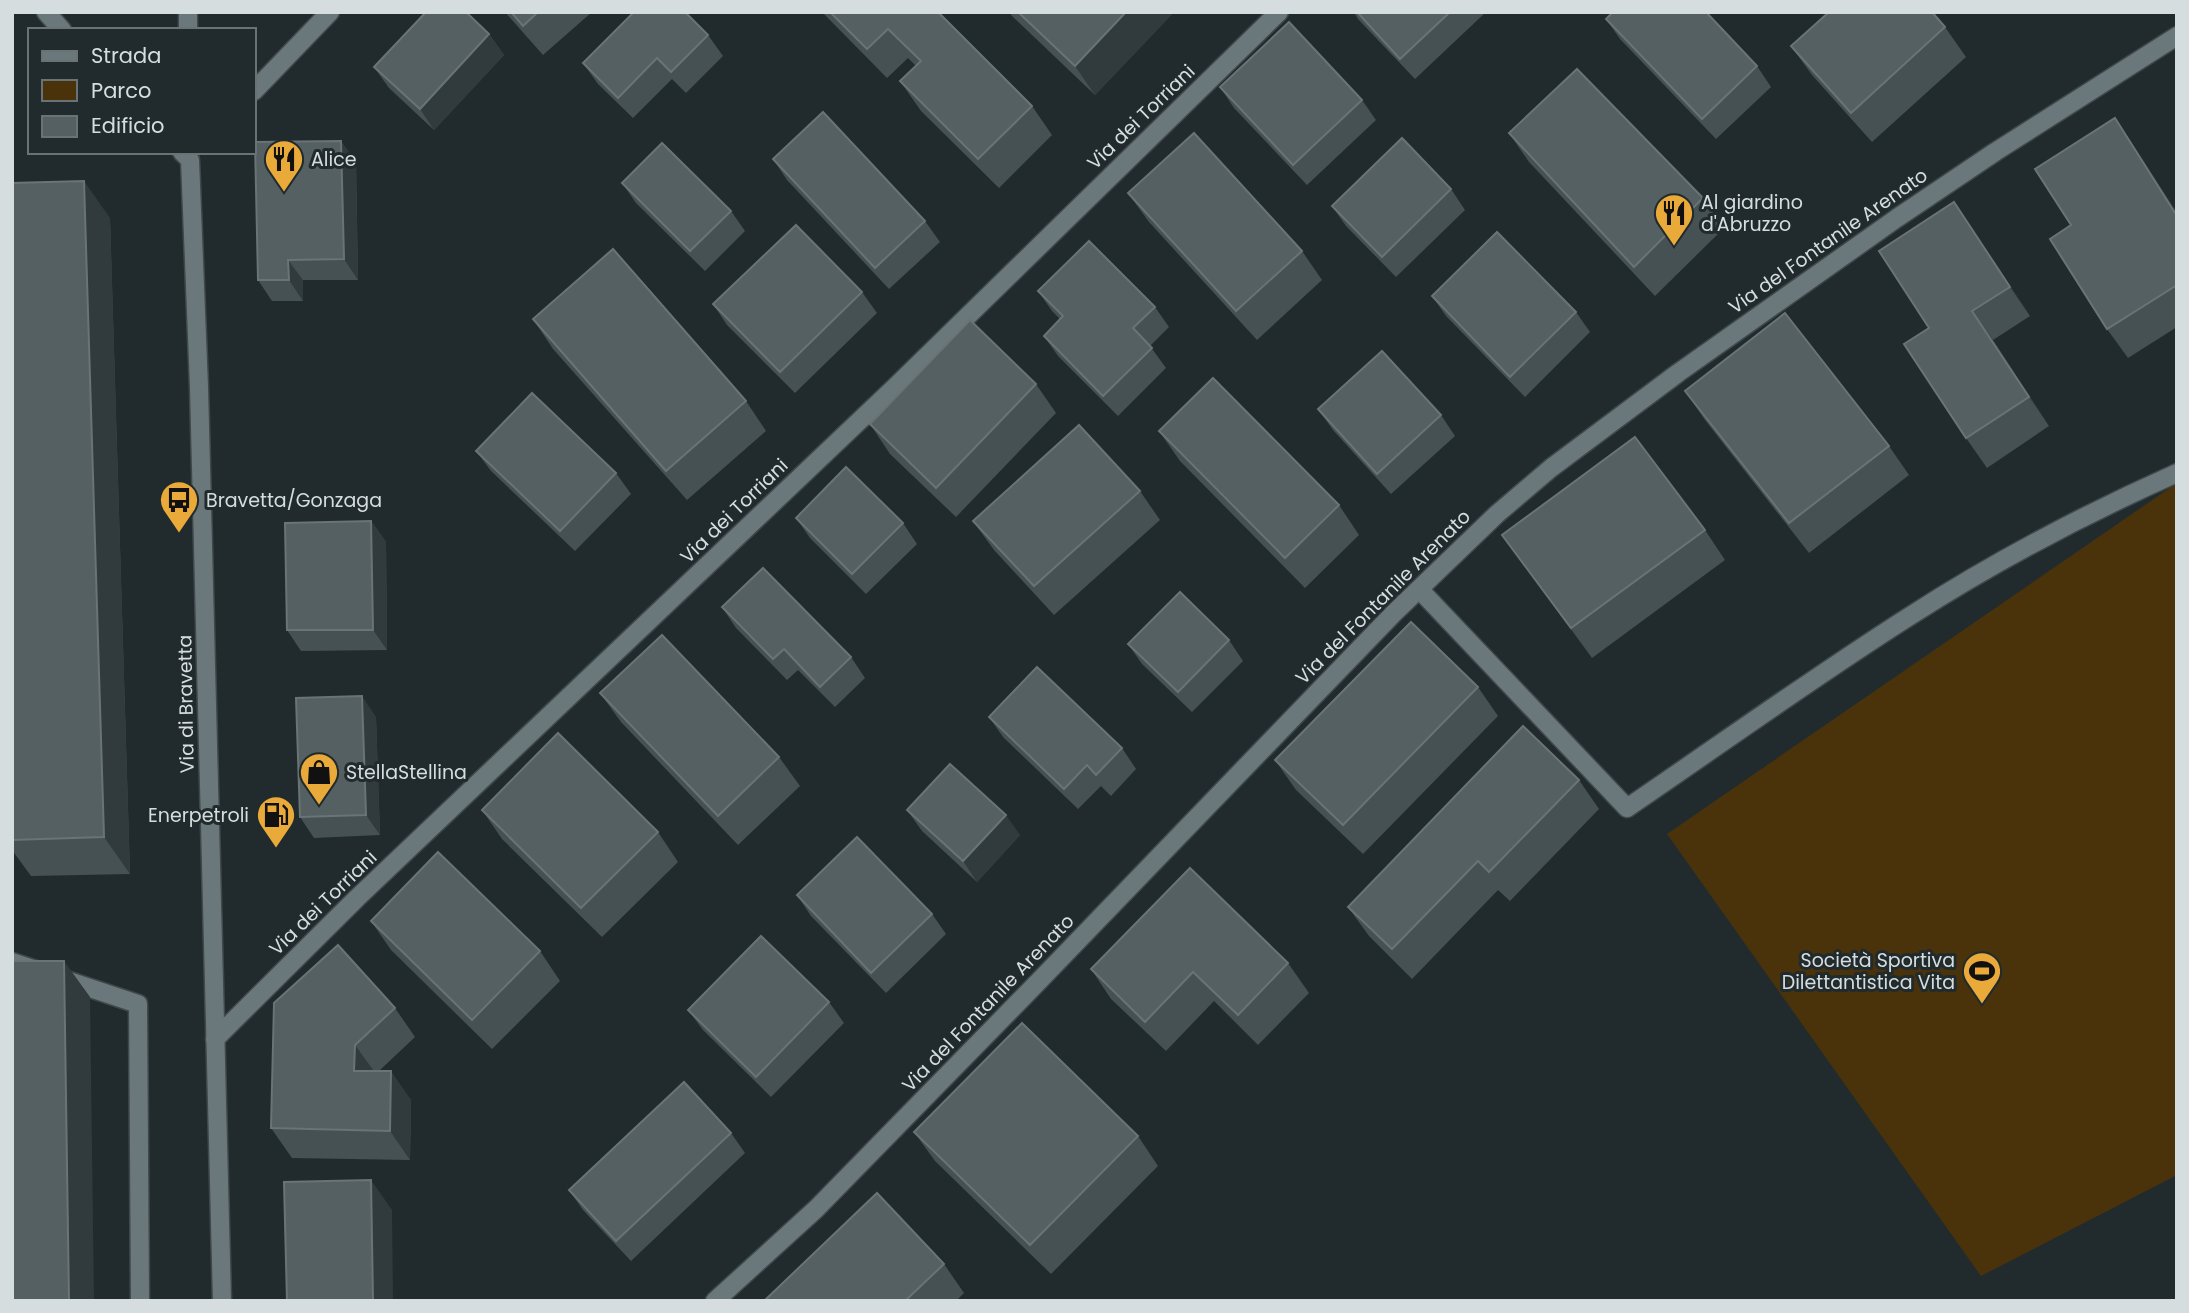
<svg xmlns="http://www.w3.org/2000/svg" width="2189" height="1313" font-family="Poppins,sans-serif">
<rect width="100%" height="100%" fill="#212b2e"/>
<polygon fill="#4a330b" points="2177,483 2177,1175 1981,1276 1667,834"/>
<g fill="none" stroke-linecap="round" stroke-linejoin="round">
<g stroke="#3f484a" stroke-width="21">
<polyline id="service" points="12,962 138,1004 140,1301"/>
</g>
<g stroke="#3f484a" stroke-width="21">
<g id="minor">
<polyline points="188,12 188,30"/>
<path d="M1419,589l208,219c94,-64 187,-131 283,-192 84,-54 175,-102 267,-143"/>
<polyline points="215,1039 357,898 895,387 1279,12"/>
<polyline points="715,1301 816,1209 1039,981 1394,613 1497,514 1551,468 1678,373 1897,218 1995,152 2177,36"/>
</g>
</g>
<g stroke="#3f484a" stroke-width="21">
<g id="secondary">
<polyline points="46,12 62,30"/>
<polyline points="254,91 330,12"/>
<polyline points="182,152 190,160 199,387 222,1301"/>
</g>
</g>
<use href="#service" stroke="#6b787b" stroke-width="18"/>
<use href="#minor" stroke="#6b787b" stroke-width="18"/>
<use href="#secondary" stroke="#6b787b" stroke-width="18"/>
</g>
<g fill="#465153">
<polygon points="505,12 592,12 543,55"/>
<polygon points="822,12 938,12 1032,106 1052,135 999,188 921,111 900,81 916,66 908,58 887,78"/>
<polygon points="1009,12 1174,12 1095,95 1012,16"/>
<polygon points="1354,12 1486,12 1415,79 1358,19"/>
<polygon points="1606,19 1757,66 1771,87 1716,139 1620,39"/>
<polygon points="1945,27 1966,57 1872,142 1812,75 1791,46"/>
<polygon points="489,34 504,55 434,130 389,88 374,67"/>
<polygon points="708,35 723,56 686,93 672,79 633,118 598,84 583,63"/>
<polygon points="1220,87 1362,100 1376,120 1307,185 1234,108"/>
<polygon points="2115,118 2135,148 2177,213 2177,327 2128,358 2107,329 2071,225"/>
<polygon points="1509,133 1703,198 1724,228 1655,296 1529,162"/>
<polygon points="773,159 925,221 940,242 889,289 787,180"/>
<polygon points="356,161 358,280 303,280 303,301 272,301 258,280"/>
<polygon points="12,183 110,218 130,874 31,876 12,850"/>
<polygon points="622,183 731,211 745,231 705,271 636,203"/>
<polygon points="1451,189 1465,210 1396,277 1346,226 1332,206"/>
<polygon points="1128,193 1302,251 1322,280 1257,340 1149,222"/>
<polygon points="1954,202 2030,316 1993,340 2049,426 1987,468 1966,438 1929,328"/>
<polygon points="1038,291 1155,307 1169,327 1150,346 1166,368 1118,416 1058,356 1044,336 1060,319 1052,311"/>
<polygon points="862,292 877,313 795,393 727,325 713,304"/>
<polygon points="1432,296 1576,312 1590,332 1525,397 1446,316"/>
<polygon points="533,319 746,401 766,431 687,500 553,349"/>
<polygon points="1036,384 1056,413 956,517 890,454 870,424"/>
<polygon points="1685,391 1889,446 1909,475 1809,553 1705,420"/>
<polygon points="1318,409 1441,415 1455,436 1391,494 1333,430"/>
<polygon points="1159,431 1339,505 1359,535 1305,588 1180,461"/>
<polygon points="476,451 616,473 631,494 575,551 491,471"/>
<polygon points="1140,491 1160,520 1054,615 994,550 973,521"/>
<polygon points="796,518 903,523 917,544 866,594 810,538"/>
<polygon points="371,521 386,542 387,650 301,651 287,630"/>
<polygon points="1705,530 1725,560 1592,658 1502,535"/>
<polygon points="722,607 851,657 865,678 835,707 798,670 787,680 736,628"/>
<polygon points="1229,640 1243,661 1192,712 1142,664 1128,644"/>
<polygon points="1478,687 1498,716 1363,854 1296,790 1275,760"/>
<polygon points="600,693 779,757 800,786 738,845 621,722"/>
<polygon points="376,717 380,835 314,838 300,817"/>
<polygon points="989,717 1122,748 1136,769 1111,796 1101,786 1078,809 1003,737"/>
<polygon points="1579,780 1599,809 1510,901 1498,890 1412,979 1369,936 1348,907"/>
<polygon points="482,810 658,832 678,862 602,937 502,839"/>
<polygon points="907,810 1020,835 977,882 922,831"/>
<polygon points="797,895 932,914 946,934 886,993 811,916"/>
<polygon points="371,921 540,951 560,981 492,1049 391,950"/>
<polygon points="1288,963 1309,993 1258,1045 1214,1001 1166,1051 1111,999 1091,969"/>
<polygon points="829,1002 844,1023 771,1097 703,1030 688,1010"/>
<polygon points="274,1003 395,1008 415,1037 379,1071 411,1100 410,1160 292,1158 271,1128"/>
<polygon points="914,1132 1138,1136 1158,1166 1051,1274 935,1161"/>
<polygon points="731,1133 745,1153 631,1261 583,1210 569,1190"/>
<polygon points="944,1264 964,1293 956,1301 764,1301"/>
</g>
<g fill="#313b3e">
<polygon points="1126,12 1174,12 1095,95 1075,66"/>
<polygon points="489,34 504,55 434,130 420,109"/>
<polygon points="2115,118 2135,148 2177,213 2177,216"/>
<polygon points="341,141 356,161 358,280 344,259"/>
<polygon points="84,181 110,218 130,874 104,837"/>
<polygon points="1954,202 1974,231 2030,316 2010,287"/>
<polygon points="288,260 303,280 303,301 289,280"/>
<polygon points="1972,311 1993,340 2049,426 2029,397"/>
<polygon points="371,521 386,542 387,650 373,630"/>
<polygon points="362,696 376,717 380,835 366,815"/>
<polygon points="1006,815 1020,835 977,882 963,861"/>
<polygon points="64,961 90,997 94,1301 69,1301"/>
<polygon points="355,1045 376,1074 354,1071"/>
<polygon points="391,1071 411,1100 410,1160 390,1131"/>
<polygon points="371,1180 392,1210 393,1301 373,1301"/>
</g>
<g fill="#556062" stroke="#6a7376" stroke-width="2">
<polygon points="426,12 466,12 489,34 420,109 374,67"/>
<polygon points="511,12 538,12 523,26"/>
<polygon points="634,12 685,12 708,35 671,72 657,58 618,98 583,63"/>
<polygon points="830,12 938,12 1032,106 978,159 900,81 921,61 888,29 867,49"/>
<polygon points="1018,12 1126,12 1075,66"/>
<polygon points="1357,12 1450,12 1400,59"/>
<polygon points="1613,12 1706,12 1757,66 1702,119 1606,19"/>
<polygon points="1829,12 1932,12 1945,27 1851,113 1791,46"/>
<polygon points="1289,22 1362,100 1293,165 1220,87"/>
<polygon points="1577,69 1703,198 1634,267 1509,133"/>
<polygon points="823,112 925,221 875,268 773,159"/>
<polygon points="2115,118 2177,216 2177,285 2107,329 2050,239 2071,225 2035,169"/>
<polygon points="1194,133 1302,251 1236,311 1128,193"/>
<polygon points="1402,138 1451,189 1382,257 1332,206"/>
<polygon points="341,141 344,259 288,260 289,280 258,280 255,142"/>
<polygon points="662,143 731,211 690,251 622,183"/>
<polygon points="84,181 104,837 12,840 12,183"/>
<polygon points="1954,202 2010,287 1972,311 2029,397 1966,438 1904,344 1929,328 1879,251"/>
<polygon points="796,225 862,292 780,372 713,304"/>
<polygon points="1497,232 1576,312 1510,377 1432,296"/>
<polygon points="1089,241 1155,307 1133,328 1152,348 1103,396 1044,336 1063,316 1038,291"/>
<polygon points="613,249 746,401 666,471 533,319"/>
<polygon points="1785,313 1889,446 1789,523 1685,391"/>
<polygon points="970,320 1036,384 936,488 870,424"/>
<polygon points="1382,351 1441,415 1377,474 1318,409"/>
<polygon points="1213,378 1339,505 1285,558 1159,431"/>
<polygon points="532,393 616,473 560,531 476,451"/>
<polygon points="1079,425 1140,491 1034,586 973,521"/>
<polygon points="1635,437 1705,530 1571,628 1502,535"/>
<polygon points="846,467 903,523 852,574 796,518"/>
<polygon points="371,521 373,630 287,630 285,523"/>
<polygon points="763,568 851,657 820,687 784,649 773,659 722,607"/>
<polygon points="1180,592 1229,640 1178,692 1128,644"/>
<polygon points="1411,622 1478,687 1343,825 1275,760"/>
<polygon points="662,635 779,757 718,816 600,693"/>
<polygon points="1037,667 1122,748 1096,775 1087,765 1064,789 989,717"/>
<polygon points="362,696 366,815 300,817 296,698"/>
<polygon points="1523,726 1579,780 1489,872 1478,861 1392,949 1348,907"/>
<polygon points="558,733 658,832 581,908 482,810"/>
<polygon points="950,764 1006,815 963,861 907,810"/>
<polygon points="857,837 932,914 871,973 797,895"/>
<polygon points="438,852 540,951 472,1020 371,921"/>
<polygon points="1190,868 1288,963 1238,1015 1193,972 1145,1022 1091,969"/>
<polygon points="761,936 829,1002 756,1077 688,1010"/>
<polygon points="338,945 395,1008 355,1045 354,1071 391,1071 390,1131 271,1128 274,1003"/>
<polygon points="12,961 64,961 69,1301 12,1301"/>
<polygon points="1022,1023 1138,1136 1030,1245 914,1132"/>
<polygon points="684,1082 731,1133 616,1241 569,1190"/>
<polygon points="371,1180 373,1301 287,1301 284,1182"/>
<polygon points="877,1193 944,1264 905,1301 764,1301"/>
</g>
<defs>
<g id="restaurant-pin" transform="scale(2.0125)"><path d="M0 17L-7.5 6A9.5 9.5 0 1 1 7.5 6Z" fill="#eaaa39" stroke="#212b2e"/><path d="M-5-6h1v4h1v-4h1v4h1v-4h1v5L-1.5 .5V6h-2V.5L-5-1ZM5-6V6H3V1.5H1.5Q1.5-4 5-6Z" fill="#111"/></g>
<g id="bus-pin" transform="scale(2.0125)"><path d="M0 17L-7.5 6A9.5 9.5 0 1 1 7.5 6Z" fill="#eaaa39" stroke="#212b2e"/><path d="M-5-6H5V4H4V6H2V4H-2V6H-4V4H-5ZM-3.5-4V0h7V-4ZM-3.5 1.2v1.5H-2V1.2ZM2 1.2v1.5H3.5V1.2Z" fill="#111"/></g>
<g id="shop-pin" transform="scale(2.0125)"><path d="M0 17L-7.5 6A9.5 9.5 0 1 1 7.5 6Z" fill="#eaaa39" stroke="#212b2e"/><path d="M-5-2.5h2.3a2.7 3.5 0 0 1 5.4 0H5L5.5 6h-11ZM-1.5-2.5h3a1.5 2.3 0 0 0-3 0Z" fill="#111"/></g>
<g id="fuel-pin" transform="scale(2.0125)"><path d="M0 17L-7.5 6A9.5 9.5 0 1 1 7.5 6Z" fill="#eaaa39" stroke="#212b2e"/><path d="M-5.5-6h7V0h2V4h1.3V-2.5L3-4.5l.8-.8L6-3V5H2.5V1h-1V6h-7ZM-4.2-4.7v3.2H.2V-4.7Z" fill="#111"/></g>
<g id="stadium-pin" transform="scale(2.0125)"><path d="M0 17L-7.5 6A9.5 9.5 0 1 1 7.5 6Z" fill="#eaaa39" stroke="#212b2e"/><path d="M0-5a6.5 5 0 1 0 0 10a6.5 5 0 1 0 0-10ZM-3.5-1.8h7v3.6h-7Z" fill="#111"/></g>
</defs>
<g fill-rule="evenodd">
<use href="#restaurant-pin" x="284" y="159"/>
<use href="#restaurant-pin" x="1674" y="213"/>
<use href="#bus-pin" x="179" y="500"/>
<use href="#shop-pin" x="319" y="772"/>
<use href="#fuel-pin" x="276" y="815"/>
<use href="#stadium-pin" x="1982" y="971"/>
</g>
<g text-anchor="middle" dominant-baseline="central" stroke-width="6" stroke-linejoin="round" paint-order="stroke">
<g font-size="19" fill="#d6ddde" stroke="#212b2e">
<text transform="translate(1141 117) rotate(-44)">Via dei Torriani</text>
<text transform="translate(1828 241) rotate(-35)">Via del Fontanile Arenato</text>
<text transform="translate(734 511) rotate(-44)">Via dei Torriani</text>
<text transform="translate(1383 597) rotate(-45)">Via del Fontanile Arenato</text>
<text transform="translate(186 704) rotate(-91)">Via di Bravetta</text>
<text transform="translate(323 903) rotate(-44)">Via dei Torriani</text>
<text transform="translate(988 1003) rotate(-46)">Via del Fontanile Arenato</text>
</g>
<g font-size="19" fill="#d6ddde" stroke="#212b2e" text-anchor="start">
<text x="311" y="159">Alice</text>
<text x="1701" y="202">Al giardino<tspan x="1701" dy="22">d'Abruzzo</tspan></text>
<text x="206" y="500">Bravetta/Gonzaga</text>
<text x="346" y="772">StellaStellina</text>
<text x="249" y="815" text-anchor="end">Enerpetroli</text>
<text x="1955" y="960" text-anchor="end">Società Sportiva<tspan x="1955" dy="22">Dilettantistica Vita</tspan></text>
</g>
</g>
<rect width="2189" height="1313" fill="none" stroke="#d6ddde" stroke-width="28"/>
<rect x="28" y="28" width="228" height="126" fill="#212b2e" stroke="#697274" stroke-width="2"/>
<rect x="42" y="51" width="35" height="10" fill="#6b787b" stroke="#697274" stroke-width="2"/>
<text x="91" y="63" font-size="21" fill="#d6ddde">Strada</text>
<rect x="42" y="80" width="35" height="21" fill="#4a330b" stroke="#697274" stroke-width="2"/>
<text x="91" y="98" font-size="21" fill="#d6ddde">Parco</text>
<rect x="42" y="116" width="35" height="21" fill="#556062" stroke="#697274" stroke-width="2"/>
<text x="91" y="133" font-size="21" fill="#d6ddde">Edificio</text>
</svg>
